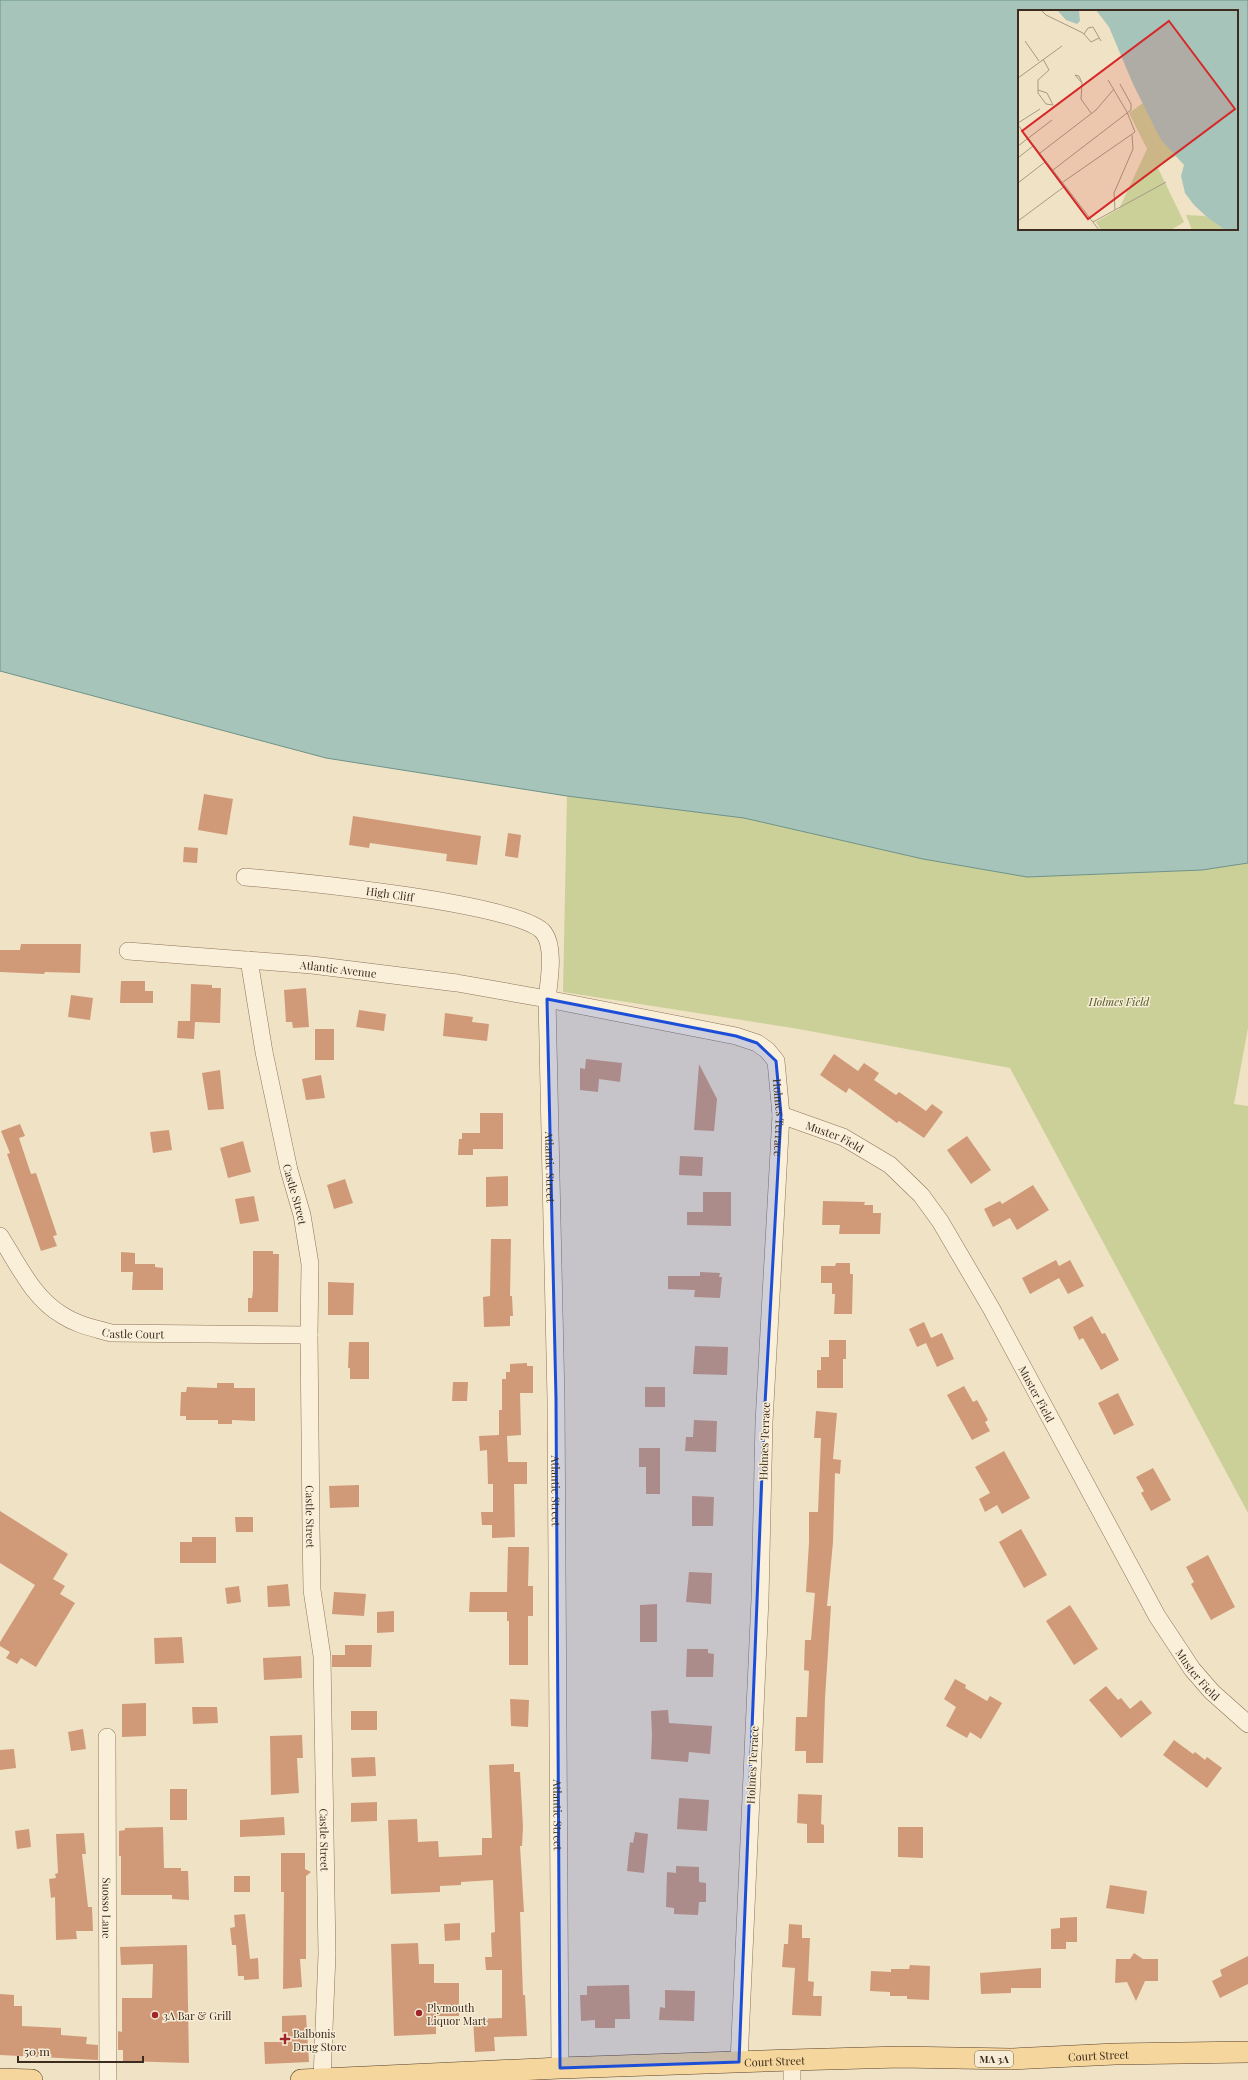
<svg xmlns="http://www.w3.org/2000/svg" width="1248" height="2080" font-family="'Playfair Display',serif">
<rect width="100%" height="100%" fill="#f0e2c5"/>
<polygon fill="#cbcf98" points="567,796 744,818 923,859 1027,877 1202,870 1248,863 1248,1028 1234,1104 1248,1106 1248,1513 1010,1068 793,1028 563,992"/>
<path fill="#a7c4ba" stroke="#6d9388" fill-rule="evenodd" d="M0,0h1248v863l-46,7 -175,7 -104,-18 -179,-41 -177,-22 -241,-38 -326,-87zM1019,11h218v218h-218z"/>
<g fill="#d09a79">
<polygon points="204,794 233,799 227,835 198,830"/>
<polygon points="353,816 481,836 477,865 446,861 447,854 370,843 369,848 349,845"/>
<polygon points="508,833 521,835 518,858 505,856"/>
<polygon points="184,847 198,848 197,863 183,862"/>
<polygon points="21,944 81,944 80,973 45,972 44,974 0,972 0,950 20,950"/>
<polygon points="121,981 145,981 145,991 153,991 153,1003 120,1003"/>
<polygon points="191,984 212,985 212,988 221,988 220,1023 195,1022 194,1039 177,1038 178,1021 190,1021"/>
<polygon points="306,988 309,1027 293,1028 292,1022 286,1022 284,990"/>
<polygon points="71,995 93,998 90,1020 68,1017"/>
<polygon points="359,1010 386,1014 384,1031 356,1027"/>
<polygon points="445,1013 473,1017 472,1022 489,1024 487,1041 443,1036"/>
<rect x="315" y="1029" width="19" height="31"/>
<polygon points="834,1054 858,1071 864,1063 879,1073 874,1080 896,1095 899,1092 926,1111 932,1104 943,1112 924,1138 899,1121 897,1123 849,1088 846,1093 820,1075"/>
<polygon points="586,1059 622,1063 620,1082 599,1079 598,1092 580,1090 580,1068 585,1069"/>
<polygon points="699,1064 717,1099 714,1131 694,1130"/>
<polygon points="220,1070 224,1109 208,1110 202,1073"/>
<polygon points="321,1075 325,1098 306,1100 302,1079"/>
<polygon points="480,1113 503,1113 503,1149 473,1149 473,1155 458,1155 459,1139 462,1139 462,1133 480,1133"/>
<polygon points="20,1124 25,1136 19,1138 31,1174 36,1173 57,1235 53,1236 57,1246 41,1251 7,1154 10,1153 1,1131"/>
<polygon points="169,1130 172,1150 153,1153 150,1132"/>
<polygon points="967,1136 991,1170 971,1184 947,1150"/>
<polygon points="243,1141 251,1172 228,1178 220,1148"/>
<polygon points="680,1156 703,1157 702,1176 679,1175"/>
<polygon points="508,1176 508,1206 486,1207 486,1177"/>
<polygon points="345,1179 353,1203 334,1209 327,1185"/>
<polygon points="1033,1185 1049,1210 1017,1230 1010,1218 993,1227 984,1209 1000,1201 1002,1204"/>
<polygon points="703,1192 731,1192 731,1226 687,1225 687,1212 703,1212"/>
<polygon points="254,1196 259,1221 240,1224 235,1199"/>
<polygon points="823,1201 865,1202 864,1205 873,1205 873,1213 881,1213 880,1234 839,1234 840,1225 822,1225"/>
<polygon points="491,1239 511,1239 510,1296 512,1296 513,1316 510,1316 510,1326 484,1327 483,1297 490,1296"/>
<polygon points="253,1251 273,1251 273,1254 279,1254 278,1312 248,1312 248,1298 252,1298 253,1290"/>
<polygon points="121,1252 135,1253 135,1264 155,1264 155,1267 163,1268 163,1290 132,1290 133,1272 121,1272"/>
<polygon points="1056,1260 1059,1266 1070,1260 1084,1286 1068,1294 1059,1278 1030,1294 1022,1278"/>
<polygon points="836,1263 850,1263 850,1274 853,1274 852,1314 834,1314 835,1294 832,1294 832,1283 821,1283 821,1266 835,1266"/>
<polygon points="700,1272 720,1273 719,1277 722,1277 720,1298 694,1297 695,1290 668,1289 668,1276 700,1276"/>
<polygon points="328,1282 354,1283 353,1315 328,1315"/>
<polygon points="1092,1316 1102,1334 1105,1333 1119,1360 1101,1370 1083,1338 1079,1340 1073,1327"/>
<polygon points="924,1322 931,1338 942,1333 954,1359 937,1367 926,1343 917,1347 909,1329"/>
<polygon points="829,1340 846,1340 846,1359 843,1359 843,1388 817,1388 817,1370 821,1370 821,1357 829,1357"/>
<polygon points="349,1342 369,1342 369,1379 350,1379 350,1368 348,1368"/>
<polygon points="695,1346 728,1347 727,1375 693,1374"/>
<polygon points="527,1363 527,1366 533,1366 533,1393 520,1393 521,1435 507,1436 508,1462 527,1462 527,1484 514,1484 515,1537 492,1538 492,1525 482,1525 481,1512 493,1512 493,1484 488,1484 487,1450 480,1451 479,1436 499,1435 499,1410 502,1410 502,1379 506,1379 506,1372 510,1372 510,1364"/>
<polygon points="453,1382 468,1382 467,1401 452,1401"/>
<polygon points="217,1383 234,1383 234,1388 255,1388 255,1421 232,1420 232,1424 218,1424 218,1420 186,1420 186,1416 180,1416 181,1392 186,1392 187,1387 217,1388"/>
<polygon points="964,1386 973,1402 977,1400 988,1420 985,1422 990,1431 972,1440 947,1395"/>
<rect x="645" y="1387" width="20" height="20"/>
<polygon points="1118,1393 1134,1425 1114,1435 1098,1403"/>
<polygon points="816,1411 837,1413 833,1459 841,1460 840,1474 835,1473 833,1542 827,1606 831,1606 825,1698 823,1763 806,1763 806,1751 795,1751 796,1717 807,1717 809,1671 804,1670 805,1640 811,1640 815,1593 806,1592 809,1542 809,1512 818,1512 821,1438 814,1438"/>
<polygon points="694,1420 717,1421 716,1452 685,1451 686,1437 693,1437"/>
<polygon points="639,1448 660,1448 660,1494 646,1494 646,1467 639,1467"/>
<polygon points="1004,1451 1030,1498 1002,1514 997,1505 985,1512 979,1499 990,1493 975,1467"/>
<polygon points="1153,1468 1171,1500 1151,1511 1141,1493 1144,1491 1136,1477"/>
<polygon points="359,1485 359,1507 330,1508 329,1486"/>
<polygon points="692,1496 714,1497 713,1526 692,1526"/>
<polygon points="0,1511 68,1554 53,1579 65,1586 60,1594 75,1603 36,1667 21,1658 17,1664 6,1658 10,1652 0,1646 0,1642 35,1585 0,1563"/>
<polygon points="235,1517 253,1517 253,1532 236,1532"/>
<polygon points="1021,1529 1047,1575 1024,1588 999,1542"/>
<polygon points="192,1537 216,1537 216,1563 180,1563 180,1542 192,1542"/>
<polygon points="508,1547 529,1547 528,1586 533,1586 533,1616 528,1616 528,1665 509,1665 509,1621 507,1621 507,1612 469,1612 470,1592 507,1592"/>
<polygon points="1208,1555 1235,1607 1211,1620 1191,1584 1194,1582 1186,1567"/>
<polygon points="689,1572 712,1573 711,1604 686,1602"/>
<polygon points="288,1584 290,1606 268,1607 267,1586"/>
<polygon points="239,1586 241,1602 227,1604 225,1588"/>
<polygon points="334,1592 366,1594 364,1616 332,1614"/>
<polygon points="657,1604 657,1642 640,1642 640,1605"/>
<polygon points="1070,1605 1098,1649 1074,1665 1046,1621"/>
<polygon points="394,1611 394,1632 377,1633 377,1612"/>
<polygon points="182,1637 184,1663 155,1664 154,1638"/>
<polygon points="345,1645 372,1645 371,1667 332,1667 332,1655 345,1655"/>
<polygon points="687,1649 708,1649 708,1653 714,1654 713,1677 686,1677"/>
<polygon points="301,1656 302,1678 264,1680 263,1658"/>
<polygon points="955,1679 966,1685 965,1688 987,1701 990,1696 1002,1703 981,1739 970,1732 967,1738 946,1726 956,1707 944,1699"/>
<polygon points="1106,1686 1118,1700 1121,1698 1130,1709 1141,1700 1152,1713 1121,1738 1089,1700"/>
<polygon points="510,1699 529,1700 528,1727 511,1726"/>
<polygon points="146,1703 146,1736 122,1737 122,1704"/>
<polygon points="192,1707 217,1707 218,1723 193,1724"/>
<polygon points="668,1710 669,1723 712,1726 710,1754 689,1752 688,1762 651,1759 652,1735 651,1711"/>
<rect x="351" y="1711" width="26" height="19"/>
<polygon points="83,1729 86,1749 71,1751 68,1732"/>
<polygon points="302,1735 303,1758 297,1758 299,1793 271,1795 270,1736"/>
<polygon points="1174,1740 1193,1754 1195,1752 1205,1760 1207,1757 1222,1768 1207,1788 1163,1755"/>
<polygon points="14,1749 16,1768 0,1770 0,1750"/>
<polygon points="375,1757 376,1776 352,1777 351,1758"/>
<polygon points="514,1764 514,1772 520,1772 523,1827 522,1846 520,1846 524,1912 520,1912 523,1995 525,1995 527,2036 494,2037 495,2051 475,2052 473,2019 502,2018 502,1970 486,1970 485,1957 492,1957 491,1933 495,1932 493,1880 461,1882 461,1885 440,1886 440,1892 391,1894 388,1820 417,1819 418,1842 438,1841 439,1857 482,1855 482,1838 492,1838 489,1765"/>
<rect x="170" y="1789" width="17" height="31"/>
<polygon points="798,1794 822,1795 821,1824 824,1825 824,1843 807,1843 807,1824 797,1823"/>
<polygon points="679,1798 709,1800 707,1831 677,1829"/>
<polygon points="377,1802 377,1821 351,1822 351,1803"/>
<polygon points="284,1817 285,1835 240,1837 240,1820"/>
<polygon points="163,1827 164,1868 181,1868 181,1871 188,1871 189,1900 172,1899 172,1895 121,1895 121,1856 119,1856 119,1831 125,1830 125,1828"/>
<polygon points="898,1827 923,1827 923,1858 898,1857"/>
<polygon points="29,1829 31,1847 17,1849 15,1831"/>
<polygon points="635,1832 648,1834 644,1873 627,1871 630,1842 633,1843"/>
<polygon points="84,1833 86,1854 82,1854 88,1907 92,1907 93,1931 76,1931 77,1939 56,1940 55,1897 51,1898 49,1879 56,1878 55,1874 58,1873 56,1834"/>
<polygon points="281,1853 305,1853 305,1869 311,1872 306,1876 306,1959 300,1959 302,1987 283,1989 284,1892 281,1892"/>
<polygon points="676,1866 699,1867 699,1882 706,1883 706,1902 699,1902 698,1915 674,1914 674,1908 666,1907 667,1872 676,1873"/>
<rect x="234" y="1876" width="16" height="16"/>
<polygon points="1110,1885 1147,1891 1144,1914 1106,1908"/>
<polygon points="245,1914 250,1959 258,1958 259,1979 244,1980 244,1976 238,1976 236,1945 232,1945 230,1928 235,1927 234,1915"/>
<polygon points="1077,1917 1077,1942 1066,1942 1066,1949 1051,1949 1051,1929 1060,1928 1060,1918"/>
<polygon points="460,1923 460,1940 445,1941 444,1924"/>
<polygon points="789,1924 802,1925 802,1938 810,1938 808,1981 814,1982 813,1996 822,1996 821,2016 792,2015 795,1968 782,1967 784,1944 788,1944"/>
<polygon points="418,1943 419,1964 434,1964 434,1983 459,1983 459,2016 436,2016 436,2034 394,2036 391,1944"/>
<polygon points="187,1945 189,2063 123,2061 123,2050 118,2050 118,2031 122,2032 122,1998 152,1998 153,1964 121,1965 120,1947"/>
<polygon points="1134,1953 1143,1959 1158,1959 1158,1981 1145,1981 1136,2001 1127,1982 1115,1983 1116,1959 1130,1959"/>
<polygon points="1248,1956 1248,1984 1220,1998 1212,1981 1222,1976 1220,1970"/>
<polygon points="910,1965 930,1966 929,2000 907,1999 907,1996 890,1996 890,1992 870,1991 871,1971 891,1972 891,1969 909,1969"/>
<polygon points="1041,1968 1041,1988 1011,1988 1011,1993 981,1994 980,1973"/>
<polygon points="629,1985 630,2019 615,2019 615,2028 595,2028 595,2020 581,2021 580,1995 587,1995 587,1986"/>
<polygon points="665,1990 695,1991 694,2021 659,2020 660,2007 665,2008"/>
<polygon points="0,1994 14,1995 14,2006 22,2006 22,2026 61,2028 61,2035 87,2037 86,2044 98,2045 98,2060 0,2055"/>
<polygon points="306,2015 309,2062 265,2064 264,2042 282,2042 282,2016"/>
</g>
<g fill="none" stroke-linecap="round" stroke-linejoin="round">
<g stroke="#8d735a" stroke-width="18">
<g id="minor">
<path id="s1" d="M245,877c46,4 278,26 299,56 11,15 5,48 3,66l9,400 4,669"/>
<path id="s2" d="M128,951l184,14 145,18 90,16 189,37 21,7 10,7 9,11 5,54 -17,307 -4,177 -21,463"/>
<path id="s3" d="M249,960l15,92 25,118 13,45 8,49 -1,71 2,193 1,62 10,66 5,298 -5,125"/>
<path id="s4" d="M781,1115l62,22 47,28 31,30 19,26 51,87 166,308 35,53 20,23 36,32"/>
<path id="s5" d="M0,1236c18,28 33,62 62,79 15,10 32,13 49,18l198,2"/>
<path id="s6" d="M107,1737l1,343"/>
<polyline points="792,2080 792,2060"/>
</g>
</g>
<g stroke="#5a412e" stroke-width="22">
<g id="major">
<polyline points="0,2079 32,2080"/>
<path id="s7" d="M301,2080l259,-12 232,-8 108,-3 111,2 104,-5 133,-2"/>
</g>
</g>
<use href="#minor" stroke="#faefd9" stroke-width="17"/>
<use href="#major" stroke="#f5d69c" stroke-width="21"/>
</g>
<path fill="#1d4ed8" fill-opacity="0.2" stroke="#1d4ed8" stroke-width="3" stroke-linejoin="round" d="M547,999l189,37 21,7 19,18 5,54 -17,307 -25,640 -179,6 -4,-669z"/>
<g fill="#9f272c" stroke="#f7ecd5" stroke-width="1.5">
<circle cx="419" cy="2013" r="4"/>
<circle cx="155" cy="2015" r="4"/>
<path d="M283 2033h4v4h4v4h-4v4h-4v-4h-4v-4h4z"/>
</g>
<g text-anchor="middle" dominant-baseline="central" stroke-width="3" stroke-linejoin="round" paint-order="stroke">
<rect fill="#f7ecd5" stroke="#746656" stroke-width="1" x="975" y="2051" width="38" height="16" rx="3"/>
<g font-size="10" font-weight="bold" fill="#3c2c1f">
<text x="994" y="2059">MA 3A</text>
</g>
<g font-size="11" fill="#3c2c1f" stroke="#f7ecd5">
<text stroke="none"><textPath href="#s1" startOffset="146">High Cliff</textPath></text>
<text stroke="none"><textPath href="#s2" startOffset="211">Atlantic Avenue</textPath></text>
<text stroke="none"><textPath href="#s2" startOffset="720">Holmes Terrace</textPath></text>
<text stroke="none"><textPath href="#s4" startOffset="58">Muster Field</textPath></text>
<text stroke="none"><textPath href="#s1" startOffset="542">Atlantic Street</textPath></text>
<text stroke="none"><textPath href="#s3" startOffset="239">Castle Street</textPath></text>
<text stroke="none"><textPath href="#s5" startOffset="176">Castle Court</textPath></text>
<text stroke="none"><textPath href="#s4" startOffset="394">Muster Field</textPath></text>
<text transform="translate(764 1441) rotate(-88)">Holmes Terrace</text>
<text stroke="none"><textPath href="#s1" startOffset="866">Atlantic Street</textPath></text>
<text stroke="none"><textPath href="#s3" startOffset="563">Castle Street</textPath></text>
<text stroke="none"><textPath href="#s4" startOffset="718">Muster Field</textPath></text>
<text transform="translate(752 1765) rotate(-87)">Holmes Terrace</text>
<text stroke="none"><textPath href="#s1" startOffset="1190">Atlantic Street</textPath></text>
<text stroke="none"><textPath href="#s3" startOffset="887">Castle Street</textPath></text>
<text stroke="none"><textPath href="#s6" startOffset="171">Suosso Lane</textPath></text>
<text stroke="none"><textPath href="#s7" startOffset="798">Court Street</textPath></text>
<text stroke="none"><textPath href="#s7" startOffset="474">Court Street</textPath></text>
</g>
<g font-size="11" font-style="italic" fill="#4e5924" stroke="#f7ecd5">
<text x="1119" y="1001">Holmes Field</text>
</g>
<g font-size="11" fill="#3c2c1f" stroke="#f7ecd5" text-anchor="start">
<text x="427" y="2007">Plymouth<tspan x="427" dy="13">Liquor Mart</tspan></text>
<text x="163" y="2015">3A Bar &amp; Grill</text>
<text x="293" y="2033">Balbonis<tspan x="293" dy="13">Drug Store</tspan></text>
</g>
</g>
<g transform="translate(1018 10)">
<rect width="220" height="220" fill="#f0e2c5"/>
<path d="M125,93l33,53 -19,10 27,56 -13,8h-70l-5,-8 23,-13 28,-60 -18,-36zM168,205l19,1 20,14h-33z" fill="#cbcf98"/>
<path d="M39,0h22l1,11 -3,3 -11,-4zM78,0h142v220h-13l-17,-12 -14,-13 -9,-12 -4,-17 3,-11 -23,-25 -28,-56 -24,-57z" fill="#a7c4ba"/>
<path fill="none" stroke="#a89983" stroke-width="1" d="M23,0l5,5 37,18 8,9 8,-4M66,24l4,-6 5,-1 8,14M7,31l14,20M0,68l44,-32M64,73l-3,-7 -4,-1 7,8 -1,16 10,14M20,80l9,3 6,12 -7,-1 -8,-11v-13l11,-10 -6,-11M0,113l22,-14M0,115l81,105M0,136l34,-26M22,143l56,-43 18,-21M1,147l14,-11M35,160l78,-60v-6l-11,-20M45,172l72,-50 -8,-20 -19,-32M0,173l27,-21M97,200l-1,-17 19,-44 -1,-14M0,211l47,-35M75,212l73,-40"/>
<path fill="#d62828" fill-opacity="0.15" stroke="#d62828" stroke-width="2" d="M151,11l66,88 -147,110 -66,-88z"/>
<rect width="220" height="220" fill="none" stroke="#3c2c1f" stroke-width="2"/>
</g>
<path d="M18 2056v6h125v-6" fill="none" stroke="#3c2c1f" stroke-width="2"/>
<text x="24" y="2056" font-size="12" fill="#3c2c1f" stroke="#f7ecd5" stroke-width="3" paint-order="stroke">50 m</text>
</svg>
